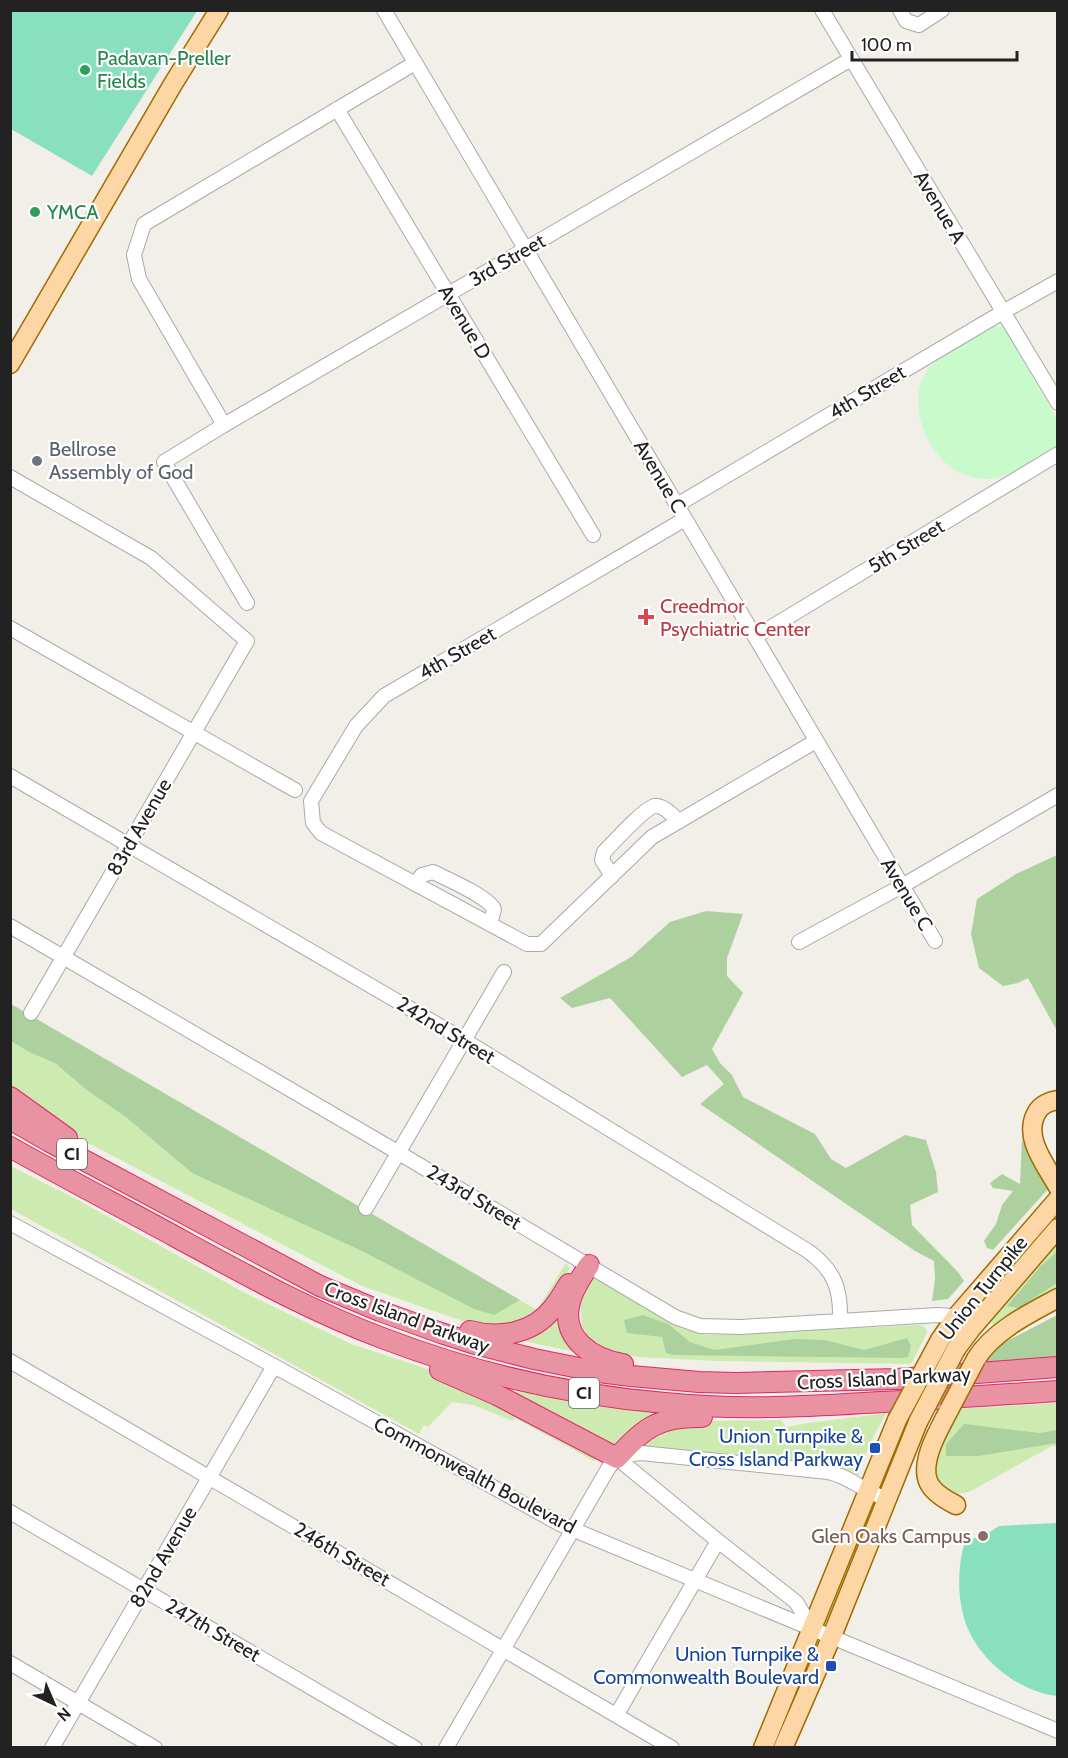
<svg xmlns="http://www.w3.org/2000/svg" width="1068" height="1758" font-family="Cabin,sans-serif">
<rect width="100%" height="100%" fill="#f2efe9"/>
<g fill="#cdebb0">
<polygon points="10,1004 537,1310 566,1263 570,1268 550,1302 516,1327 477,1326 362,1286 67,1132 11,1089"/>
<polygon points="10,1166 78,1200 245,1293 351,1344 446,1375 596,1451 593,1457 596,1459 594,1461 515,1418 513,1421 473,1405 452,1402 428,1427 424,1425 419,1434 11,1209"/>
<polygon points="1057,1241 1057,1291 997,1328 989,1321"/>
<polygon points="594,1276 681,1328 707,1335 920,1325 926,1328 927,1333 911,1364 718,1361 639,1357 609,1352 590,1341 582,1326 580,1297 588,1277"/>
<polygon points="560,1309 573,1347 571,1351 518,1340"/>
<polygon points="513,1392 540,1393 656,1411 658,1419 614,1450 513,1400"/>
<path d="M1057,1403v43h-5l-81,45c-11,3 -19,6 -27,-2 -21,-21 3,-58 13,-80z"/>
<polygon points="886,1413 869,1446 857,1477 836,1466 644,1448 639,1446 642,1437 702,1421 781,1420 786,1427 808,1423"/>
</g>
<g fill="#add19e">
<polygon points="1057,855 1057,1031 1028,978 1018,983 1003,986 979,968 971,934 977,899 1016,874"/>
<polygon points="706,911 743,914 727,958 727,976 743,993 712,1049 720,1063 732,1075 743,1097 815,1134 831,1159 846,1168 905,1135 926,1140 936,1172 938,1192 910,1205 912,1225 958,1272 964,1281 948,1299 932,1301 935,1279 934,1261 915,1251 700,1104 724,1084 707,1065 682,1077 610,998 572,1008 560,998 631,957 670,922"/>
<polygon points="11,1004 520,1300 494,1315 474,1309 360,1250 192,1173 126,1117 88,1091 55,1063 29,1052 11,1041"/>
<polygon points="1022,1139 1049,1188 993,1250 987,1248 984,1241 996,1224 1002,1205 1013,1191 993,1188 990,1183 1002,1174 1020,1184"/>
<polygon points="1057,1252 1057,1283 1019,1308 1007,1306 1041,1266"/>
<polygon points="643,1315 668,1324 690,1342 714,1350 794,1339 825,1340 864,1350 907,1338 911,1346 908,1357 902,1358 673,1355 666,1353 662,1337 627,1333 624,1320"/>
<polygon points="1057,1315 1057,1357 981,1364 990,1350"/>
<polygon points="964,1424 1040,1433 1057,1430 1057,1443 978,1456 946,1456 946,1444"/>
</g>
<path fill="#c8facc" d="M994,326l10,1 53,92 1,26c-20,11 -47,33 -70,34 -11,0 -25,-4 -35,-10 -27,-19 -47,-67 -27,-97 14,-19 47,-34 68,-46z"/>
<g fill="#88e0be">
<polygon points="11,10 197,10 197,11 92,176 11,129"/>
<path d="M1057,1523h1l-1,173c-38,-4 -78,-36 -91,-72 -9,-26 -9,-57 -1,-83l20,-6 14,-9z"/>
</g>
<g fill="none" stroke-linecap="round" stroke-linejoin="round">
<g stroke="#a9a9a9" stroke-width="16">
<g id="minor">
<polyline points="384,10 935,941"/>
<polyline points="822,10 1058,403"/>
<polyline points="900,10 906,21 919,25 942,10"/>
<polyline points="337,109 593,535"/>
<polyline points="224,425 139,279 134,255 144,224 415,63"/>
<polyline points="10,477 151,558 247,641 31,1013"/>
<polyline points="677,505 1003,312 1058,281"/>
<polyline points="685,519 384,696 356,726 311,801 313,823 321,833 527,944 541,944 652,837 816,741"/>
<polyline points="247,603 164,462 224,425 851,59"/>
<polyline points="10,628 295,790"/>
<polyline points="755,637 1058,454"/>
<path d="M10,776l454,264 344,211c26,19 33,37 32,69"/>
<path d="M612,876l-10,-16 2,-8c9,-9 40,-44 51,-46 9,-1 18,10 24,15"/>
<path d="M415,884l7,-9 11,-3c14,7 54,24 61,37l-4,15"/>
<polyline points="10,926 399,1153 675,1317 700,1326 741,1327 937,1315 952,1316 961,1321"/>
<polyline points="799,942 902,886 1058,795"/>
<polyline points="366,1208 504,972"/>
<polyline points="10,1223 274,1366 560,1524 1058,1731"/>
<polyline points="10,1361 672,1748"/>
<polyline points="617,1458 718,1541 796,1602 812,1628"/>
<polyline points="10,1512 415,1748"/>
<polyline points="10,1663 155,1748"/>
<polyline points="617,1714 718,1541"/>
<polyline points="52,1748 274,1366"/>
<path d="M446,1748l163,-281c9,-10 18,-13 32,-14l187,19c18,3 32,16 49,23"/>
</g>
</g>
<g stroke="#a06b00" stroke-width="21">
<g id="major">
<polyline points="10,364 173,84 219,10"/>
<path d="M1058,1100c-8,1 -17,5 -21,12 -15,25 9,53 21,75"/>
<polyline points="940,1340 955,1318 1058,1199"/>
<polyline points="956,1349 971,1329 1058,1228"/>
<path d="M976,1359c17,-28 54,-46 82,-61"/>
<path d="M949,1410c-9,18 -29,50 -21,71 4,11 18,19 28,24"/>
<polyline points="763,1748 897,1420"/>
<polyline points="783,1748 832,1636 918,1422"/>
</g>
</g>
<g stroke="#dc2a67" stroke-width="22">
<g id="highway">
<polyline points="10,1097 67,1138"/>
<polyline points="10,1119 50,1142 320,1286 380,1311 441,1333 472,1343 534,1359 599,1372 631,1376 699,1382 736,1383 897,1379 1058,1367"/>
<path d="M10,1147c55,31 111,60 166,90 68,37 136,75 209,102 89,34 184,56 280,64 66,7 133,4 199,0 64,-3 129,-8 194,-12"/>
<path d="M589,1265c-7,12 -16,23 -19,37 -10,36 22,57 53,62"/>
<path d="M470,1331c29,8 63,3 83,-23 6,-7 11,-16 16,-24"/>
<path d="M440,1370l57,25 120,63c27,-31 43,-42 85,-41"/>
</g>
</g>
<use href="#minor" stroke="#fff" stroke-width="14"/>
<use href="#major" stroke="#fcd6a4" stroke-width="18"/>
<use href="#highway" stroke="#e892a2" stroke-width="20"/>
<g stroke="#a06b00" stroke-width="21" stroke-linecap="butt">
<g id="major-bridge">
<polyline points="949,1410 976,1359"/>
<polyline points="897,1420 940,1340"/>
<polyline points="918,1422 956,1349"/>
</g>
</g>
<use href="#major-bridge" stroke="#fcd6a4" stroke-width="18"/>
</g>
<g fill="#2e9e5b" stroke="#fff" stroke-width="2">
<circle cx="85" cy="70" r="6"/>
<circle cx="35" cy="212" r="6"/>
</g>
<circle fill="#6b7280" stroke="#fff" stroke-width="2" cx="37" cy="461" r="6"/>
<path fill="#e0444e" stroke="#fff" stroke-width="2" d="M643 608h6v6h6v6h-6v6h-6v-6h-6v-6h6z"/>
<g fill="#1a4fb4" stroke="#fff" stroke-width="2">
<rect x="869" y="1442" width="12" height="12" rx="3"/>
<rect x="825" y="1660" width="12" height="12" rx="3"/>
</g>
<circle fill="#8d6e63" stroke="#fff" stroke-width="2" cx="983" cy="1536" r="6"/>
<g text-anchor="middle" dominant-baseline="central" stroke-width="4.5" stroke-linejoin="round" paint-order="stroke">
<g fill="#fff" stroke="#646464" stroke-width="1.5">
<rect x="57" y="1139" width="30" height="30" rx="4.5"/>
<rect x="569" y="1378" width="30" height="30" rx="4.5"/>
</g>
<g font-size="18" font-weight="bold" fill="#222">
<text x="72" y="1154">CI</text>
<text x="584" y="1393">CI</text>
</g>
<g font-size="20" fill="#27864d" stroke="#fff" text-anchor="start">
<text x="97" y="58">Padavan-Preller<tspan x="97" dy="23">Fields</tspan></text>
<text x="47" y="212">YMCA</text>
</g>
<g font-size="20" fill="#222" stroke="#fff">
<text transform="translate(940 207) rotate(59)">Avenue A</text>
<text transform="translate(507 260) rotate(-30)">3rd Street</text>
<text transform="translate(465 322) rotate(59)">Avenue D</text>
<text transform="translate(867 392) rotate(-31)">4th Street</text>
<text transform="translate(660 476) rotate(59)">Avenue C</text>
<text transform="translate(906 546) rotate(-31)">5th Street</text>
<text transform="translate(457 653) rotate(-30)">4th Street</text>
<text transform="translate(139 827) rotate(-60)">83rd Avenue</text>
<text transform="translate(907 894) rotate(59)">Avenue C</text>
<text transform="translate(446 1030) rotate(31)">242nd Street</text>
<text transform="translate(474 1197) rotate(31)">243rd Street</text>
<text transform="translate(983 1288) rotate(-51)">Union Turnpike</text>
<text transform="translate(407 1317) rotate(20)">Cross Island Parkway</text>
<text transform="translate(884 1378) rotate(-3)">Cross Island Parkway</text>
<text transform="translate(475 1475) rotate(28)">Commonwealth Boulevard</text>
<text transform="translate(342 1554) rotate(30)">246th Street</text>
<text transform="translate(163 1557) rotate(-60)">82nd Avenue</text>
<text transform="translate(213 1630) rotate(30)">247th Street</text>
</g>
<g font-size="20" fill="#5b616d" stroke="#fff" text-anchor="start">
<text x="49" y="449">Bellrose<tspan x="49" dy="23">Assembly of God</tspan></text>
</g>
<g font-size="20" fill="#be3a42" stroke="#fff" text-anchor="start">
<text x="660" y="606">Creedmor<tspan x="660" dy="23">Psychiatric Center</tspan></text>
</g>
<g font-size="20" fill="#164399" stroke="#fff" text-anchor="end">
<text x="863" y="1436">Union Turnpike &amp;<tspan x="863" dy="23">Cross Island Parkway</tspan></text>
<text x="819" y="1654">Union Turnpike &amp;<tspan x="819" dy="23">Commonwealth Boulevard</tspan></text>
</g>
<g font-size="20" fill="#785e54" stroke="#fff" text-anchor="end">
<text x="971" y="1536">Glen Oaks Campus</text>
</g>
</g>
<rect width="1068" height="1758" fill="none" stroke="#222222" stroke-width="24"/>
<g transform="translate(54 1704) rotate(136)" stroke="#ffffff" stroke-width="4.5" paint-order="stroke">
<path d="M0-4.5L10 22L0 15L-10 22Z" fill="#222222"/>
<text y="-9" font-size="16" font-weight="bold" text-anchor="middle" fill="#222222">N</text>
</g>
<path d="M852 51v9h165v-9" fill="none" stroke="#222222" stroke-width="3"/>
<text x="861" y="51" font-size="18" fill="#222222" stroke="#ffffff" stroke-width="4.5" paint-order="stroke">100 m</text>
</svg>
